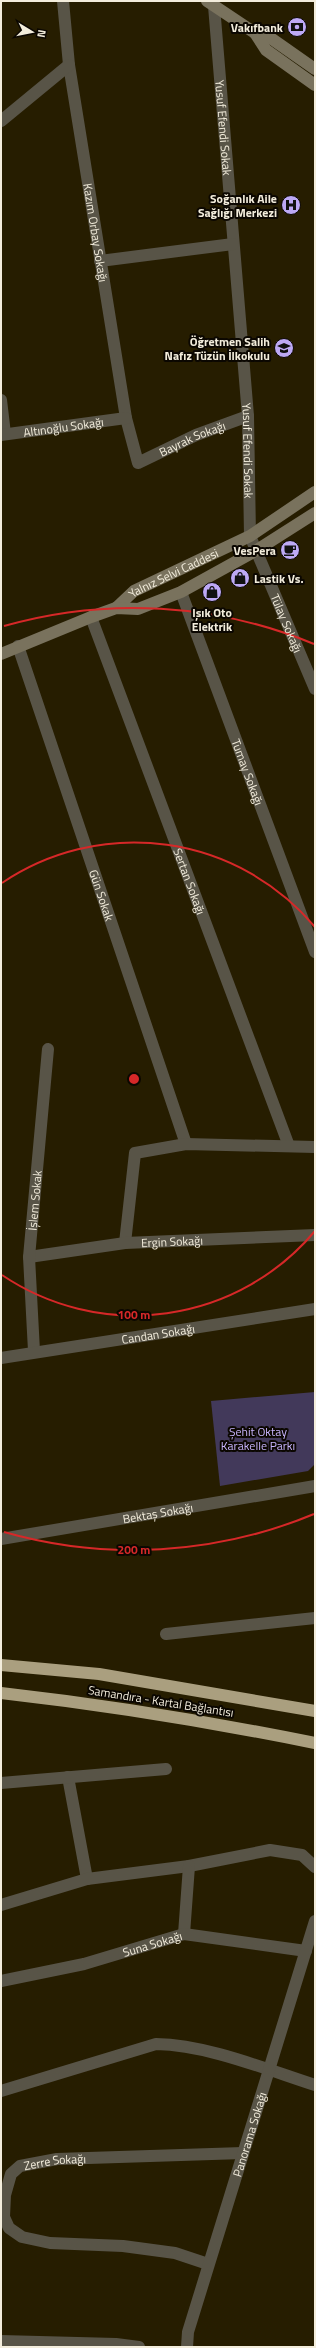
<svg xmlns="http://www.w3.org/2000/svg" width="316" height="2348" font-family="'Titillium Web',sans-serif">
<rect width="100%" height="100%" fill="#261d00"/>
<polygon fill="#42395a" points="315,1392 315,1464 308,1471 220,1486 211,1401"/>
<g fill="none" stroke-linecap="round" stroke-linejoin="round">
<g stroke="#585447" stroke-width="12">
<path id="s1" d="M63,1l6,64 57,353 12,45 58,-28 52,-19"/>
<path id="s2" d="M214,6l34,410 2,120 65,153"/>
<polyline points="1,121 69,65"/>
<polyline points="100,261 233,244"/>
<polyline points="1,400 5,434"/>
<path id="s3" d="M1,435l125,-17"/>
<path id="s4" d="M181,592l134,360"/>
<path id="s5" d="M91,617l198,529"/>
<path id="s6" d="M18,646l168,498"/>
<polyline points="125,1243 135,1153 186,1144 315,1147"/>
<path id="s7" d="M29,1257l96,-14 190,-8"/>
<path id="s8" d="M34,1351l-5,-94 19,-208"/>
<path id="s9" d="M1,1358l314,-49"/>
<path id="s10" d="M1,1539l314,-53"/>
<polyline points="166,1634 315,1618"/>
<polyline points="68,1777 87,1879"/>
<polyline points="1,1783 166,1769"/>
<polyline points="1,1905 87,1879 189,1866 270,1850 302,1855 315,1867"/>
<polyline points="184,1934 189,1866"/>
<path id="s11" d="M1,1981l83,-17 100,-30 122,17"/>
<path d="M1,2091l155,-47c52,1 109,25 159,41"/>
<path id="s12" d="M208,2264l-33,-11 -52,-7 -73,-3 -28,-6 -13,-9 -5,-11 1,-22 6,-21 9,-8 37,-7 186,-6"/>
<polyline points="1,2341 116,2344 139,2347"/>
<path id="s13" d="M187,2347l1,-15 127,-411"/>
</g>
<g stroke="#79725d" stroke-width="12">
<polyline points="207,1 255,33 272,39 315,69"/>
<polyline points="255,33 266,50 315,85"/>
<path id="s14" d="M116,608l18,-17 116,-55 65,-44"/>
<polyline points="1,654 91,617 116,608 138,609 181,592 257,550 315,513"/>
</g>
<g stroke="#aa9f7f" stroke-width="12">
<polyline points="1,1665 99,1674 315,1711"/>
<path d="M1,1693c106,12 210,29 314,50"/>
</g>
</g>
<g fill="none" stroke="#d62828" stroke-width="2">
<path d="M315 1231A236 236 0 0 1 2 1275M2 883A236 236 0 0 1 315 927"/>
<path d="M314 1514A471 471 0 0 1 4 1532M4 626A471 471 0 0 1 314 644"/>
</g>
<defs>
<g id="bank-disc" transform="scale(1)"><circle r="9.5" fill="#bda9f5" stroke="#0b0701"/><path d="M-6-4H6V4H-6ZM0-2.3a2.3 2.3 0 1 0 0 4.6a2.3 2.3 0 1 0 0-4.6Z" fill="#111"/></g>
<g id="hospital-disc" transform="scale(1)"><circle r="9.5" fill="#bda9f5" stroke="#0b0701"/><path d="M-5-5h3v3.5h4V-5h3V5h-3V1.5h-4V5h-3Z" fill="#111"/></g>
<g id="school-disc" transform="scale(1)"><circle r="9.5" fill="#bda9f5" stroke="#0b0701"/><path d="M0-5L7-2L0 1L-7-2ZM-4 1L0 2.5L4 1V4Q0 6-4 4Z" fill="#111"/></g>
<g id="cafe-disc" transform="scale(1)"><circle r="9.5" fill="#bda9f5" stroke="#0b0701"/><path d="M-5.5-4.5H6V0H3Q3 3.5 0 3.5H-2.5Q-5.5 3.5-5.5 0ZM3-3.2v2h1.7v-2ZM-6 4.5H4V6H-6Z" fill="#111"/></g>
<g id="shop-disc" transform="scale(1)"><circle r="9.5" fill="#bda9f5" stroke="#0b0701"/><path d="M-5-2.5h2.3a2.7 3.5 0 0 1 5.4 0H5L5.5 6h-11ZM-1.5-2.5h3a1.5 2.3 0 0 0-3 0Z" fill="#111"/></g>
</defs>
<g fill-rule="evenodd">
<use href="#bank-disc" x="297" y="27"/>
<use href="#hospital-disc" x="291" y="205"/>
<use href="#school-disc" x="284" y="348"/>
<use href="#cafe-disc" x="290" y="550"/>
<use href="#shop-disc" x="240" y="578"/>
<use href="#shop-disc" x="212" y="592"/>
</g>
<g text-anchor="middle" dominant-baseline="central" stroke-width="4" stroke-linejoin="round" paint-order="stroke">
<g font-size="12" font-weight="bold" fill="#f3eddc" stroke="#0b0701" text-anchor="end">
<text x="283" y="27">Vakıfbank</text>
<text x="277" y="198">Soğanlık Aile<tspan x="277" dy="14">Sağlığı Merkezi</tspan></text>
<text x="270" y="341">Öğretmen Salih<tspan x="270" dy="14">Nafız Tüzün İlkokulu</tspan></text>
<text x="276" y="550">VesPera</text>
<text x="254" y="578" text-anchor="start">Lastik Vs.</text>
<text x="212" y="612" text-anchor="middle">Işık Oto<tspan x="212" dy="14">Elektrik</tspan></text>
</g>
<g font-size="12" fill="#f3eddc" stroke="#0b0701">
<text stroke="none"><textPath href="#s2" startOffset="122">Yusuf Efendi Sokak</textPath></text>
<text stroke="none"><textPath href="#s1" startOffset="234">Kazım Orbay Sokağı</textPath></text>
<text stroke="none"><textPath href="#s3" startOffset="63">Altınoğlu Sokağı</textPath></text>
<text stroke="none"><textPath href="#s1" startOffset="528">Bayrak Sokağı</textPath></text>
<text stroke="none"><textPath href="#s2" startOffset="446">Yusuf Efendi Sokak</textPath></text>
<text stroke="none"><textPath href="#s14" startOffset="68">Yalnız Selvi Caddesi</textPath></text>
<text stroke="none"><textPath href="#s2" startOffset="626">Tülay Sokağı</textPath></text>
<text stroke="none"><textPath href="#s4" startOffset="192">Tumay Sokağı</textPath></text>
<text stroke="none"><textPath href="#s5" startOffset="282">Sertan Sokağı</textPath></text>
<text stroke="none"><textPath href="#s6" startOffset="263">Gün Sokak</textPath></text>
<text stroke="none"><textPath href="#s8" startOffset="151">İşlem Sokak</textPath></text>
<text stroke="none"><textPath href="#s7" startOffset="144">Ergin Sokağı</textPath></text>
<text stroke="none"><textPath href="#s9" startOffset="159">Candan Sokağı</textPath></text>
<text stroke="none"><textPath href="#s10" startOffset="159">Bektaş Sokağı</textPath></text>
<text transform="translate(161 1701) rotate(9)">Samandıra - Kartal Bağlantısı</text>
<text stroke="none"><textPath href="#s11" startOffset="156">Suna Sokağı</textPath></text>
<text stroke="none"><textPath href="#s13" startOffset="222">Panorama Sokağı</textPath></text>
<text stroke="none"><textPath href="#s12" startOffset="308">Zerre Sokağı</textPath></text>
</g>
<g font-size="12" fill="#c7b4fc" stroke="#0b0701">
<text x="258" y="1431">Şehit Oktay<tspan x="258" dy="14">Karakelle Parkı</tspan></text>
</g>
</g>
<circle cx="134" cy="1079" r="6" fill="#d62828" stroke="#0b0701" stroke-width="2"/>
<g font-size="12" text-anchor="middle" font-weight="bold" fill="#d62828" stroke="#0b0701" stroke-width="4" stroke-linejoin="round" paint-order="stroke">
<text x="134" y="1319">100 m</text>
<text x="134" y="1554">200 m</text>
</g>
<rect width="316" height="2348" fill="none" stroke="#f3eddc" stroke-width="4"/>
<g transform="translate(32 32) rotate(100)" stroke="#0b0701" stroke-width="3" paint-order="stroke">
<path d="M0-3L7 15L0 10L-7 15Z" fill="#f3eddc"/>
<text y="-6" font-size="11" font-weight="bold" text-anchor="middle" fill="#f3eddc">N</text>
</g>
</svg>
